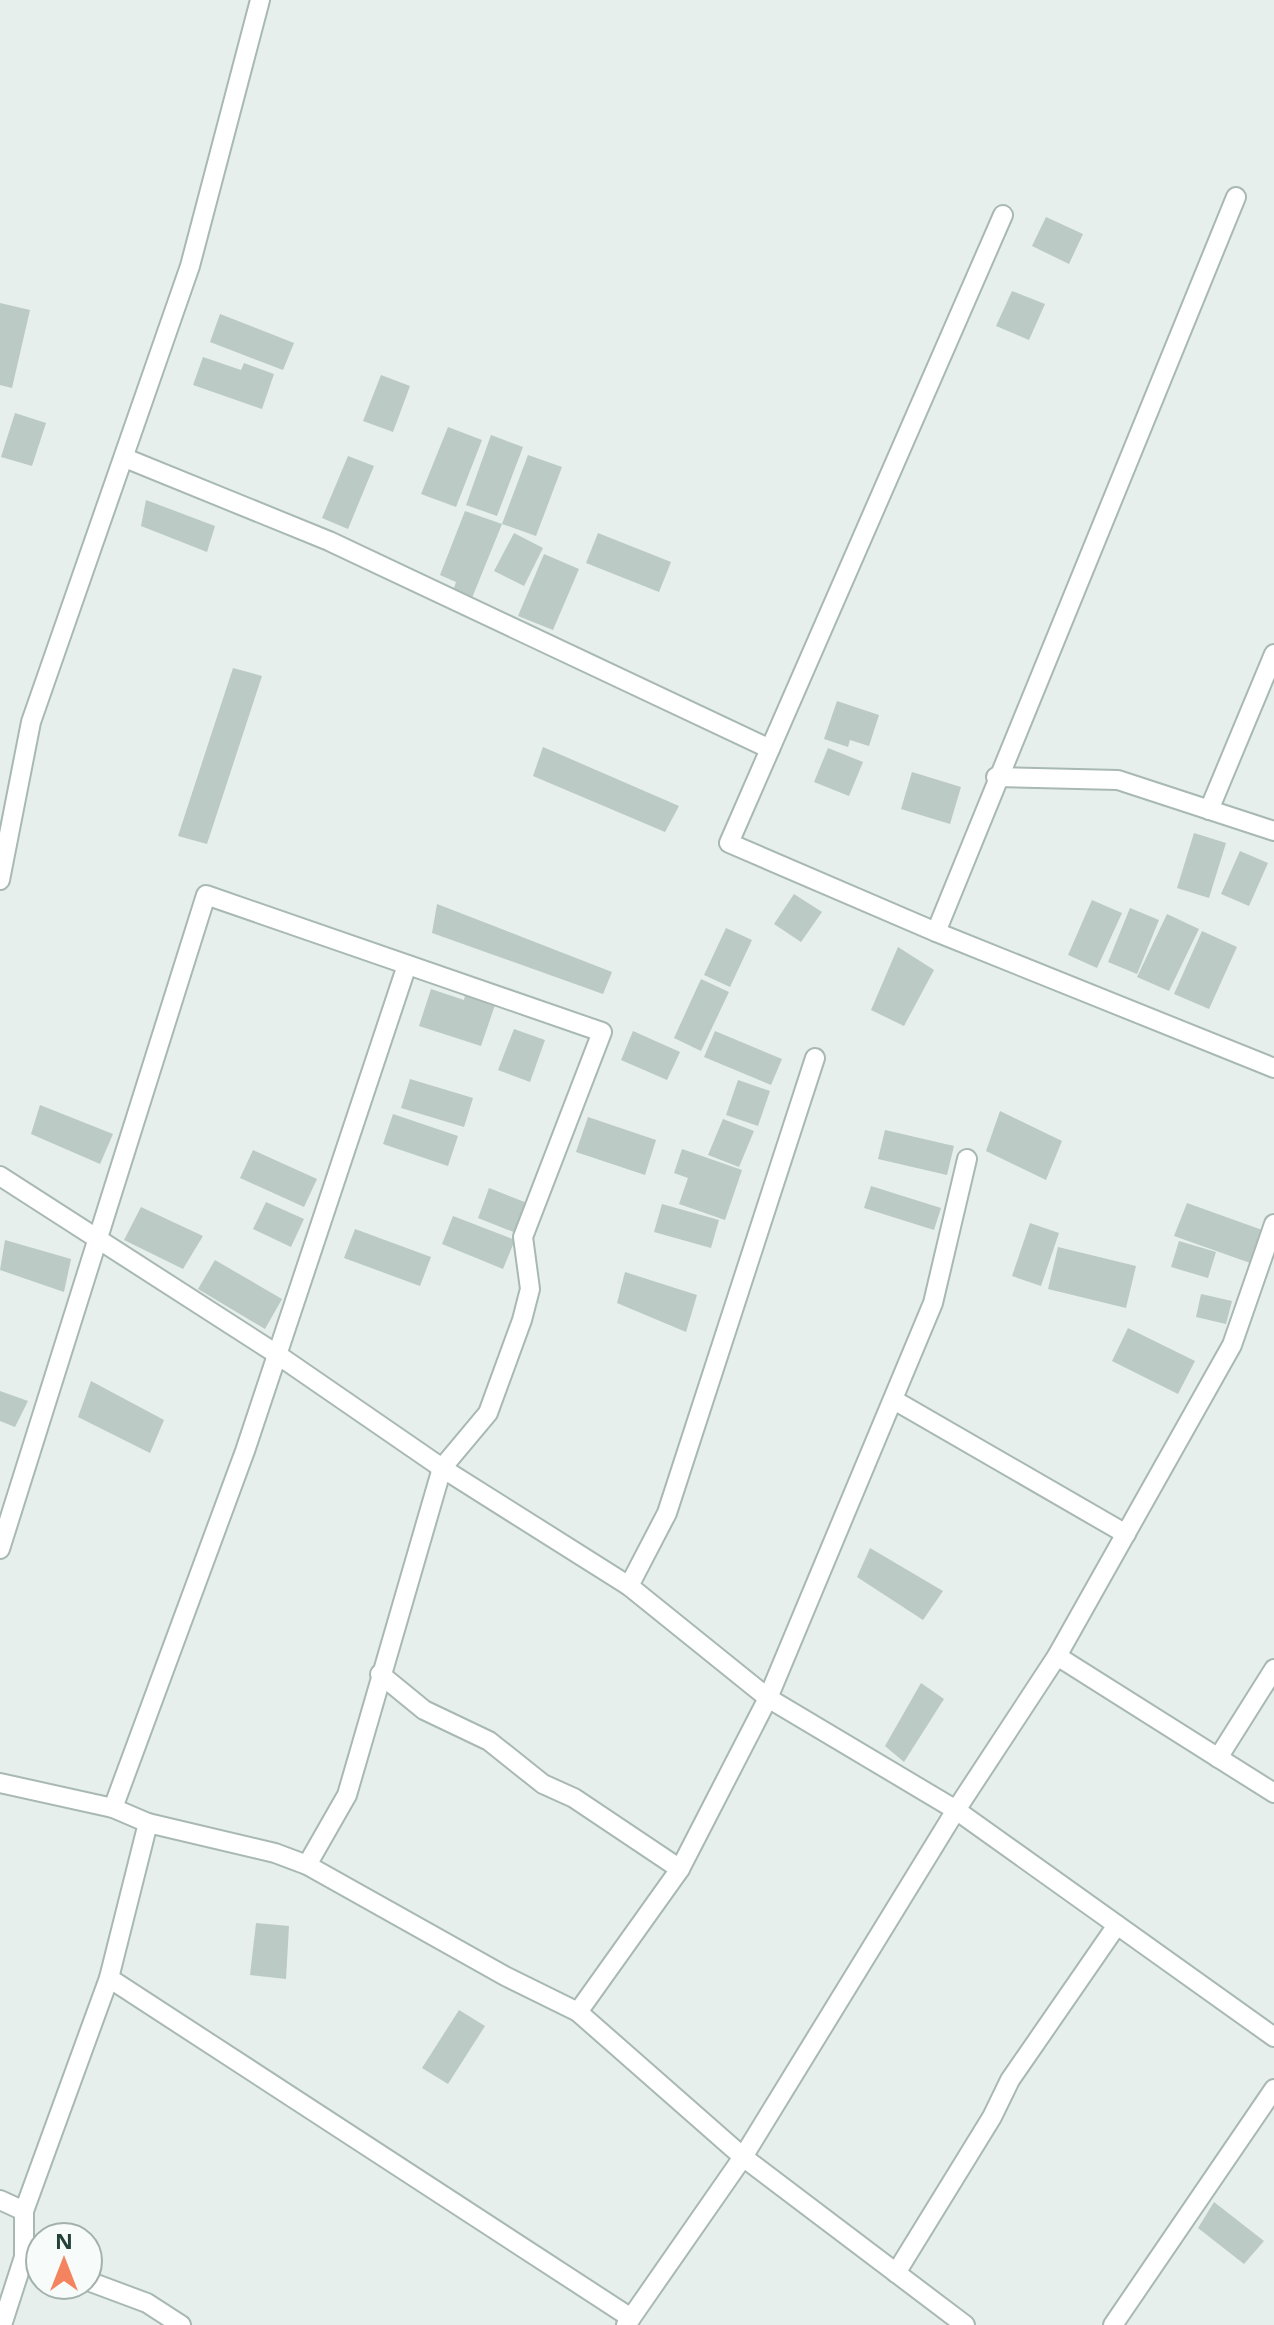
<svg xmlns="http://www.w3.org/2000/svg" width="1274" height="2325" font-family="'Open Sans',sans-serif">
<rect width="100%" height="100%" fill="#e6efeb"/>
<g fill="#bbcac4">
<polygon points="1046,217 1083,234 1069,264 1032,246"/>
<polygon points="1012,291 1045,304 1029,340 996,326"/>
<polygon points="0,303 30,310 12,388 0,385"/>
<polygon points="220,314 294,343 283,370 210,342"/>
<polygon points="203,357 241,370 244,363 274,374 262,409 193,385"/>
<polygon points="381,375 410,386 393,432 363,421"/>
<polygon points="15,413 46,423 32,466 1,457"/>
<polygon points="448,427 482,440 456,507 421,494"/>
<polygon points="491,435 523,447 497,516 466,505"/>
<polygon points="528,455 562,467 536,536 502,524"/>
<polygon points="348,456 374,466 348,529 322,518"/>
<polygon points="146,500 215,526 207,552 141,526"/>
<polygon points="465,511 502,524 472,598 453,591 456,582 440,575"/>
<polygon points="514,533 543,548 524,586 494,571"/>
<polygon points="598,533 671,562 659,592 586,563"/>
<polygon points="544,554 579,569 553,630 518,616"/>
<polygon points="233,668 262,676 207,844 178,836"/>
<polygon points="837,701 879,715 869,746 850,740 848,747 824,739"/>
<polygon points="543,747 679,806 665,832 533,776"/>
<polygon points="828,748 863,762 849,796 814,782"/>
<polygon points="912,772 961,787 950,824 901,809"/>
<polygon points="1194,833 1226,843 1209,898 1177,888"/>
<polygon points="1240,851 1268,863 1249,906 1221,894"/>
<polygon points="794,894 822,912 801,942 774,924"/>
<polygon points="1092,900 1122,913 1097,968 1068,955"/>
<polygon points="437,904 612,972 603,994 432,933"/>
<polygon points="1130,908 1159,920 1137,974 1108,962"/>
<polygon points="1167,914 1199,929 1169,991 1137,977"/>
<polygon points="726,928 752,940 730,987 704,975"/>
<polygon points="1202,931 1237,947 1209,1009 1174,994"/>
<polygon points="898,947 934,970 904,1026 871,1010"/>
<polygon points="701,979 729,992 701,1051 674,1038"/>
<polygon points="431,989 464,1000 465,995 495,1005 481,1046 419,1026"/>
<polygon points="514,1029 545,1040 530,1082 498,1070"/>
<polygon points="633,1031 680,1052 667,1080 621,1060"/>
<polygon points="715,1031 782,1059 771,1085 704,1057"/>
<polygon points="410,1079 473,1098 464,1127 401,1108"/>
<polygon points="738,1080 770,1091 758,1126 726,1115"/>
<polygon points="40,1105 113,1134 100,1164 31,1134"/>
<polygon points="1000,1111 1062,1141 1046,1180 986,1151"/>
<polygon points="393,1114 458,1136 448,1166 383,1144"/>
<polygon points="588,1117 656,1140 645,1175 576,1152"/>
<polygon points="723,1119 754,1131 739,1167 708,1155"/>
<polygon points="885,1130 954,1146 947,1175 878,1159"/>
<polygon points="682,1149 742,1170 725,1220 679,1204 688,1178 674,1173"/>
<polygon points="253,1150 317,1179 304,1207 240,1178"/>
<polygon points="871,1186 941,1208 934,1230 864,1208"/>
<polygon points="489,1188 527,1203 516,1233 478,1218"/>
<polygon points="266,1202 304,1219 291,1247 253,1229"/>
<polygon points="1187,1203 1265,1231 1253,1264 1174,1236"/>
<polygon points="662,1204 719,1220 711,1248 654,1232"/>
<polygon points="141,1207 203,1236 183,1269 124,1240"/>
<polygon points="453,1216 515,1240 503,1269 442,1244"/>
<polygon points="1030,1223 1059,1233 1041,1286 1012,1276"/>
<polygon points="355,1229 431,1257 420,1286 344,1258"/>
<polygon points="5,1240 71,1259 64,1292 0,1270"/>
<polygon points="1179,1241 1216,1252 1208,1278 1171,1267"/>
<polygon points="1058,1247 1136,1266 1126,1308 1048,1289"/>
<polygon points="215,1260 282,1299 265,1329 198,1289"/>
<polygon points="625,1272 697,1295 686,1332 617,1303"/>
<polygon points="1201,1294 1232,1301 1226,1324 1196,1317"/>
<polygon points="1128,1328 1195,1361 1178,1394 1112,1361"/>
<polygon points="91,1381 164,1420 150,1453 78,1417"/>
<polygon points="0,1391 28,1401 15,1427 0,1421"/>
<polygon points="870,1548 943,1591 923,1620 857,1577"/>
<polygon points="921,1683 944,1699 904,1762 885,1746"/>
<polygon points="256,1923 289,1926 286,1979 250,1975"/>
<polygon points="459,2010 485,2026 448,2084 422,2068"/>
<polygon points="1214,2202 1264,2241 1244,2264 1198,2228"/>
</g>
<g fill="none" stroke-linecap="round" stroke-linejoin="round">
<g stroke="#a8b8b2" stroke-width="22">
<g id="street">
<polyline points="1003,215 729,843 936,932 1274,1068"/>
<polyline points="125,458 329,541 770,749"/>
<polyline points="996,777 1118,780 1274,831"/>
<polyline points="1209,810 1274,654"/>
<polyline points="0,880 31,722 190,266 260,0"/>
<polyline points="936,932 1236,197"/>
<polyline points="0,1176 275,1353 442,1468 629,1586 768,1698 956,1810 1274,2037"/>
<polyline points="894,1400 1126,1534"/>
<polyline points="0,1549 206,895 602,1032 523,1237 530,1289 522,1320 488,1413 442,1468 347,1795 307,1865"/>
<polyline points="629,1586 667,1513 815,1058"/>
<polyline points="1057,1656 1274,1793"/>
<polyline points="380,1674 424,1710 489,1741 543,1784 574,1798 680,1869"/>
<polyline points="1218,1758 1274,1669"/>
<polyline points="0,1783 113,1808 148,1823 275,1853 307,1865 505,1976 578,2012 743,2157 965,2325"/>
<polyline points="113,1808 245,1451 407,965"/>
<polyline points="109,1978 631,2318 626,2325"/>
<polyline points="578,2012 680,1869 768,1698 933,1303 967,1159"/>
<polyline points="0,2200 24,2211"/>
<polyline points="896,2273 992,2117 1010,2080 1117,1925"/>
<polyline points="88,2281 147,2303 181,2325"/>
<polyline points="631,2318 743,2157 956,1810 1057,1656 1232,1345 1274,1224"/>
<polyline points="2,2325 24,2257 24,2211 109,1978 148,1823"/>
<polyline points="1113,2325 1274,2089"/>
</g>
</g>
<use href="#street" stroke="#fff" stroke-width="18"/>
</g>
<g transform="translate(64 2261)"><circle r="38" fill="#f7fbf9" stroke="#a3b1ad" stroke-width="2"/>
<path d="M0-6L14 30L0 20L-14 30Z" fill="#f4845f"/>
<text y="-12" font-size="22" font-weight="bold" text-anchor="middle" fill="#24423a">N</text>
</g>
</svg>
